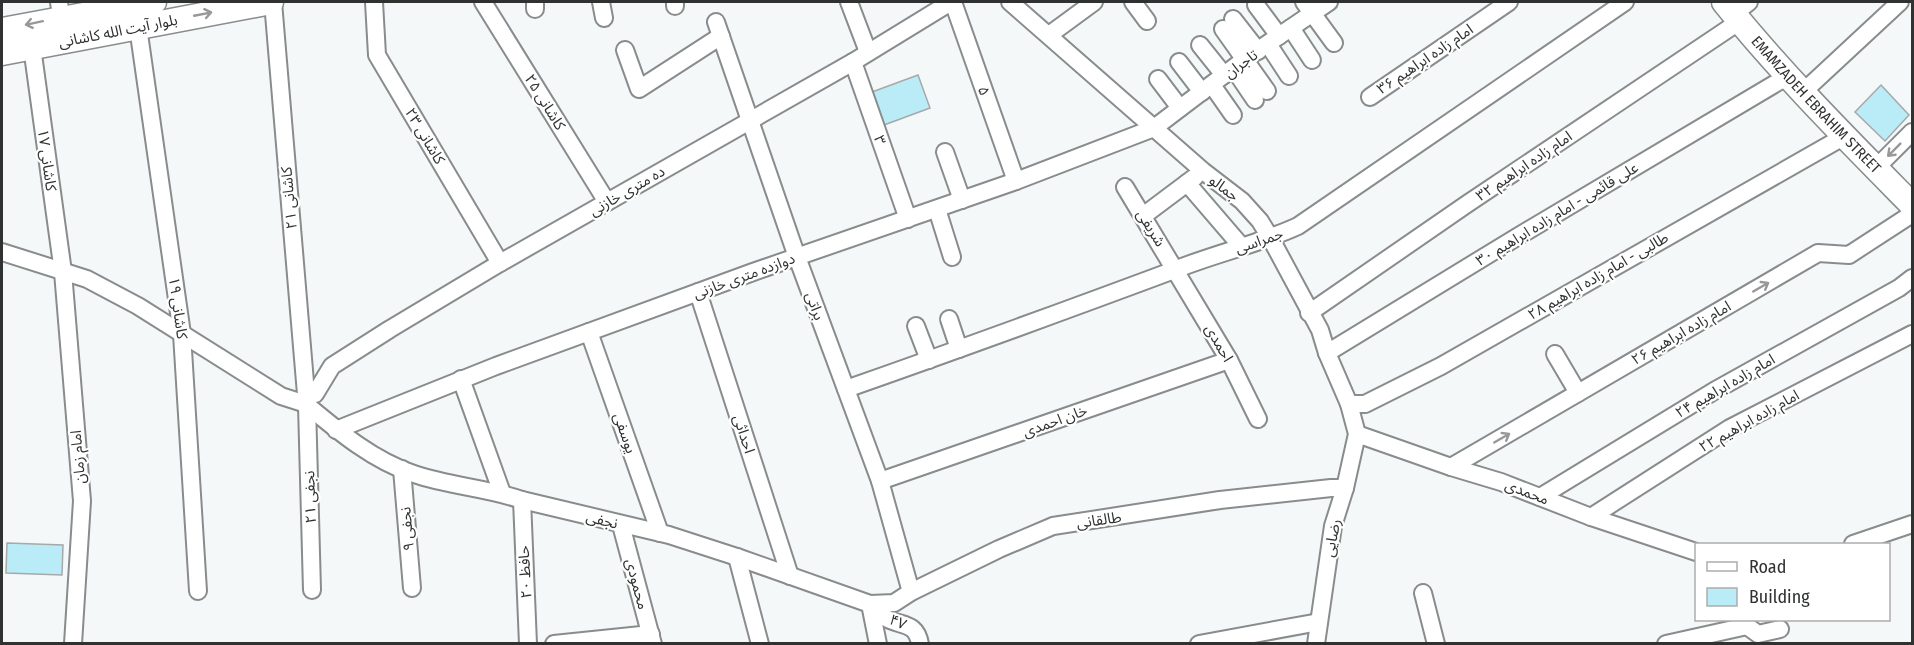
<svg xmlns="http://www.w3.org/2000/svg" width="1914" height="645" font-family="'Fira Sans Condensed','Noto Sans Arabic',sans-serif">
<rect width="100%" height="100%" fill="#f4f8f9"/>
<g fill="#baecf7" stroke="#a5a9aa" stroke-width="1.5">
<polygon points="918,75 930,108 884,125 872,92"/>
<polygon points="1881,85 1909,115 1885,141 1855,112"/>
<polygon points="7,543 63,545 62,575 6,573"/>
</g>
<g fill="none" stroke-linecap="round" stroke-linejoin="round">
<g stroke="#888c8d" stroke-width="20">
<g id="street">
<polyline points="59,2 61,17"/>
<polyline points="273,2 306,394"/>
<polyline points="374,2 377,55 500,263"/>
<polyline points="483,2 607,202"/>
<polyline points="535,2 535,9"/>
<polyline points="601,2 604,18"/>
<polyline points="675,2 675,6"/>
<polyline points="849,2 868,52"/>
<polyline points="953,2 1016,181"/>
<polyline points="1010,2 1203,171 1242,201 1260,221 1271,239 1320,330 1327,353 1349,404 1357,434 1345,488 1333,526 1316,644"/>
<polyline points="1133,2 1147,21"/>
<polyline points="1304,2 1334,43"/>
<polyline points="1256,5 1279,36"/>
<polyline points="1734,14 1749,2"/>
<polyline points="1233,19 1258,51"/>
<polyline points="716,22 797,257 880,481 911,592"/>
<polyline points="138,27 182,334 198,591"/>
<polyline points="1291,28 1312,60"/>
<polyline points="1223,29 1267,91"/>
<polyline points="1049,35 1094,2"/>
<polyline points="1268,44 1289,76"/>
<polyline points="1200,45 1224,75"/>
<polyline points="32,47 63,272 82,501 73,644"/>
<polyline points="625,50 639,89 721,36"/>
<polyline points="853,62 908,219"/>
<polyline points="1179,62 1202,92"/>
<polyline points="1234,69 1255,100"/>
<polyline points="1158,79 1180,108"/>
<polyline points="1212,85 1233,115"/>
<polyline points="1802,93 1900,2"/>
<polyline points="1370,97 1509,2"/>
<polyline points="945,152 962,200"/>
<polyline points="1876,168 1912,132"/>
<polyline points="1187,183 1242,247"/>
<polyline points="1125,187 1229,360 1258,419"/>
<polyline points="937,209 952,257"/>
<polyline points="1143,216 1195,177"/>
<polyline points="2,252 87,279 138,306 281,396 306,404"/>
<polyline points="698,292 790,576"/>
<polyline points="1309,313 1467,204 1740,21"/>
<polyline points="949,319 959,349"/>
<polyline points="916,326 929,360"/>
<polyline points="589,332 660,533"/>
<polyline points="1327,353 1517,237 1788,76"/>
<polyline points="1555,354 1578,393"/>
<polyline points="461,379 502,493"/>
<path d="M846,389c111,-39 221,-79 331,-120 40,-16 82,-25 121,-43l327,-224"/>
<polyline points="315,394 332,366 390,329 500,263 853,62 951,2"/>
<polyline points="1349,404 1365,404 1441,366 1843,137"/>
<path d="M307,405c32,27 67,56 107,69 35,12 73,14 108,26l147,35 68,22 133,47 8,40"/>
<polyline points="307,405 312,590"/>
<polyline points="336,430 496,366 753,272 1016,181 1154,128 1245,59 1329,2"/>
<polyline points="1357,434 1451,467 1501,482 1591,517 1696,552"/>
<polyline points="1451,467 1818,253 1849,255 1912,214"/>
<polyline points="402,469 412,588"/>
<polyline points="880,481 1229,360"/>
<polyline points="1540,497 1714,391 1899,288 1912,278"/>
<polyline points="522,500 528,644"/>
<polyline points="1591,517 1730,428 1912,334"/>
<polyline points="621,525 653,644"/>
<polyline points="1853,544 1912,524"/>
<polyline points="737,557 760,644"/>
<polyline points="1423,593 1436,644"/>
<polyline points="870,604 894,603 911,592 999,549 1053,526 1220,500 1331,488 1345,488"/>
<path d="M870,604c5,5 10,10 16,14 15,9 30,3 34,26"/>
<polyline points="1747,626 1758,634 1780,629"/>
<polyline points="554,644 651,634"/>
<polyline points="1199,644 1319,622"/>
<polyline points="1666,644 1747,626"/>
</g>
</g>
<g stroke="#888c8d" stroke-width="27">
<g id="secondary">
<path id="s1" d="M1724,2c58,72 123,137 188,203"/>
<polyline points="2,30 154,2"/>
<polyline points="2,53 271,2"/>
</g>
</g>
<use href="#street" stroke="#fff" stroke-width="16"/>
<use href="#secondary" stroke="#fff" stroke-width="24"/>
</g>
<defs><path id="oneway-shaft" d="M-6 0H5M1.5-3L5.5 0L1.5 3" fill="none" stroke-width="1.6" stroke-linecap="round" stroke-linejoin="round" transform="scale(1.5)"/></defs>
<g stroke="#989898">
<use href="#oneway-shaft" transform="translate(203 14) rotate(-11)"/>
<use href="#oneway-shaft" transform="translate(34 23) rotate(168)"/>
<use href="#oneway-shaft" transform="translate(1894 150) rotate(135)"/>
<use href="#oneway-shaft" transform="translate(1761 287) rotate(-30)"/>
<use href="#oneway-shaft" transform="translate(1502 438) rotate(-30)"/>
</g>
<g text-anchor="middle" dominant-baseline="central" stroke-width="4.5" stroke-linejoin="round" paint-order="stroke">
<g font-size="15" fill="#303232" stroke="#fff">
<text transform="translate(118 31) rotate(-11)">بلوار آیت الله کاشانی</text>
<text transform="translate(1425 59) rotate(-34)">امام زاده ابراهیم ۳۶</text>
<text transform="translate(1241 64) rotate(-36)">تاجران</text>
<text transform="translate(984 91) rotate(71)">۵</text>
<text transform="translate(545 102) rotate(58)">کاشانی ۲۵</text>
<text stroke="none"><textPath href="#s1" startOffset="138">EMAMZADEH EBRAHIM STREET</textPath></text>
<text transform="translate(425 136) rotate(59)">کاشانی ۲۳</text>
<text transform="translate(880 140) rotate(71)">۳</text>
<text transform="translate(47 160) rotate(82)">کاشانی ۱۷</text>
<text transform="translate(1524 166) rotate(-34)">امام زاده ابراهیم ۳۲</text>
<text transform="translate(1224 188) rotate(37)">جمالو</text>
<text transform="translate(627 191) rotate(-30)">ده متری خازنی</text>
<text transform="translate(289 198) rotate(-95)">کاشانی ۲۱</text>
<text transform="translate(1557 214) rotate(-31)">علی قائمی - امام زاده ابراهیم ۳۰</text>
<text transform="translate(1151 228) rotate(58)">شریفی</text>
<text transform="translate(1259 241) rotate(-19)">جمراسی</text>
<text transform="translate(744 276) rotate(-20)">دوازده متری خازنی</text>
<text transform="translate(1598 276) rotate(-30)">طالبی - امام زاده ابراهیم ۲۸</text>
<text transform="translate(815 306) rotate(70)">براتی</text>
<text transform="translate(178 308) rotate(82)">کاشانی ۱۹</text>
<text transform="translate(1681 333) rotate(-30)">امام زاده ابراهیم ۲۶</text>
<text transform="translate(1219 343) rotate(60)">احمدی</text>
<text transform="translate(1725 386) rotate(-30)">امام زاده ابراهیم ۲۴</text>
<text transform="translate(1055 421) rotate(-20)">خان احمدی</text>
<text transform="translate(1749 421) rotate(-29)">امام زاده ابراهیم ۲۲</text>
<text transform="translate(625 433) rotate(71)">یوسفی</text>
<text transform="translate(744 434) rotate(72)">احداثی</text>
<text transform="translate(78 457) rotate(-95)">امام زمان</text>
<text transform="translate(1527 492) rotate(21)">محمدی</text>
<text transform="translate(310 497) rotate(-92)">نجفی ۲۱</text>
<text transform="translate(602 520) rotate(14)">نجفی</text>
<text transform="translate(1099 520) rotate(-8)">طالقانی</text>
<text transform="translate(407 529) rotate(-95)">نجفی ۹</text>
<text transform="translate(1332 538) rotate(-79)">رضایی</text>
<text transform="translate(525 572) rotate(-93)">حافظ ۲۰</text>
<text transform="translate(637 584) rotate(75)">محمودی</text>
<text transform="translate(898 622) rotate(23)">۴۷</text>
</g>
</g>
<rect width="1914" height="645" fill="none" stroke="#303232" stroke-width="6"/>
<rect x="1695" y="543" width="195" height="78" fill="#ffffff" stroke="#acadad" stroke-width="1.5"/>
<rect x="1707" y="562" width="30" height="9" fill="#ffffff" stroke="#acadad" stroke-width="1.5"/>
<text x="1749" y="573" font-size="18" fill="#303232">Road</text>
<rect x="1707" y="588" width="30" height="18" fill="#baecf7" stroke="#acadad" stroke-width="1.5"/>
<text x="1749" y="603" font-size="18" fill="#303232">Building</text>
</svg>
